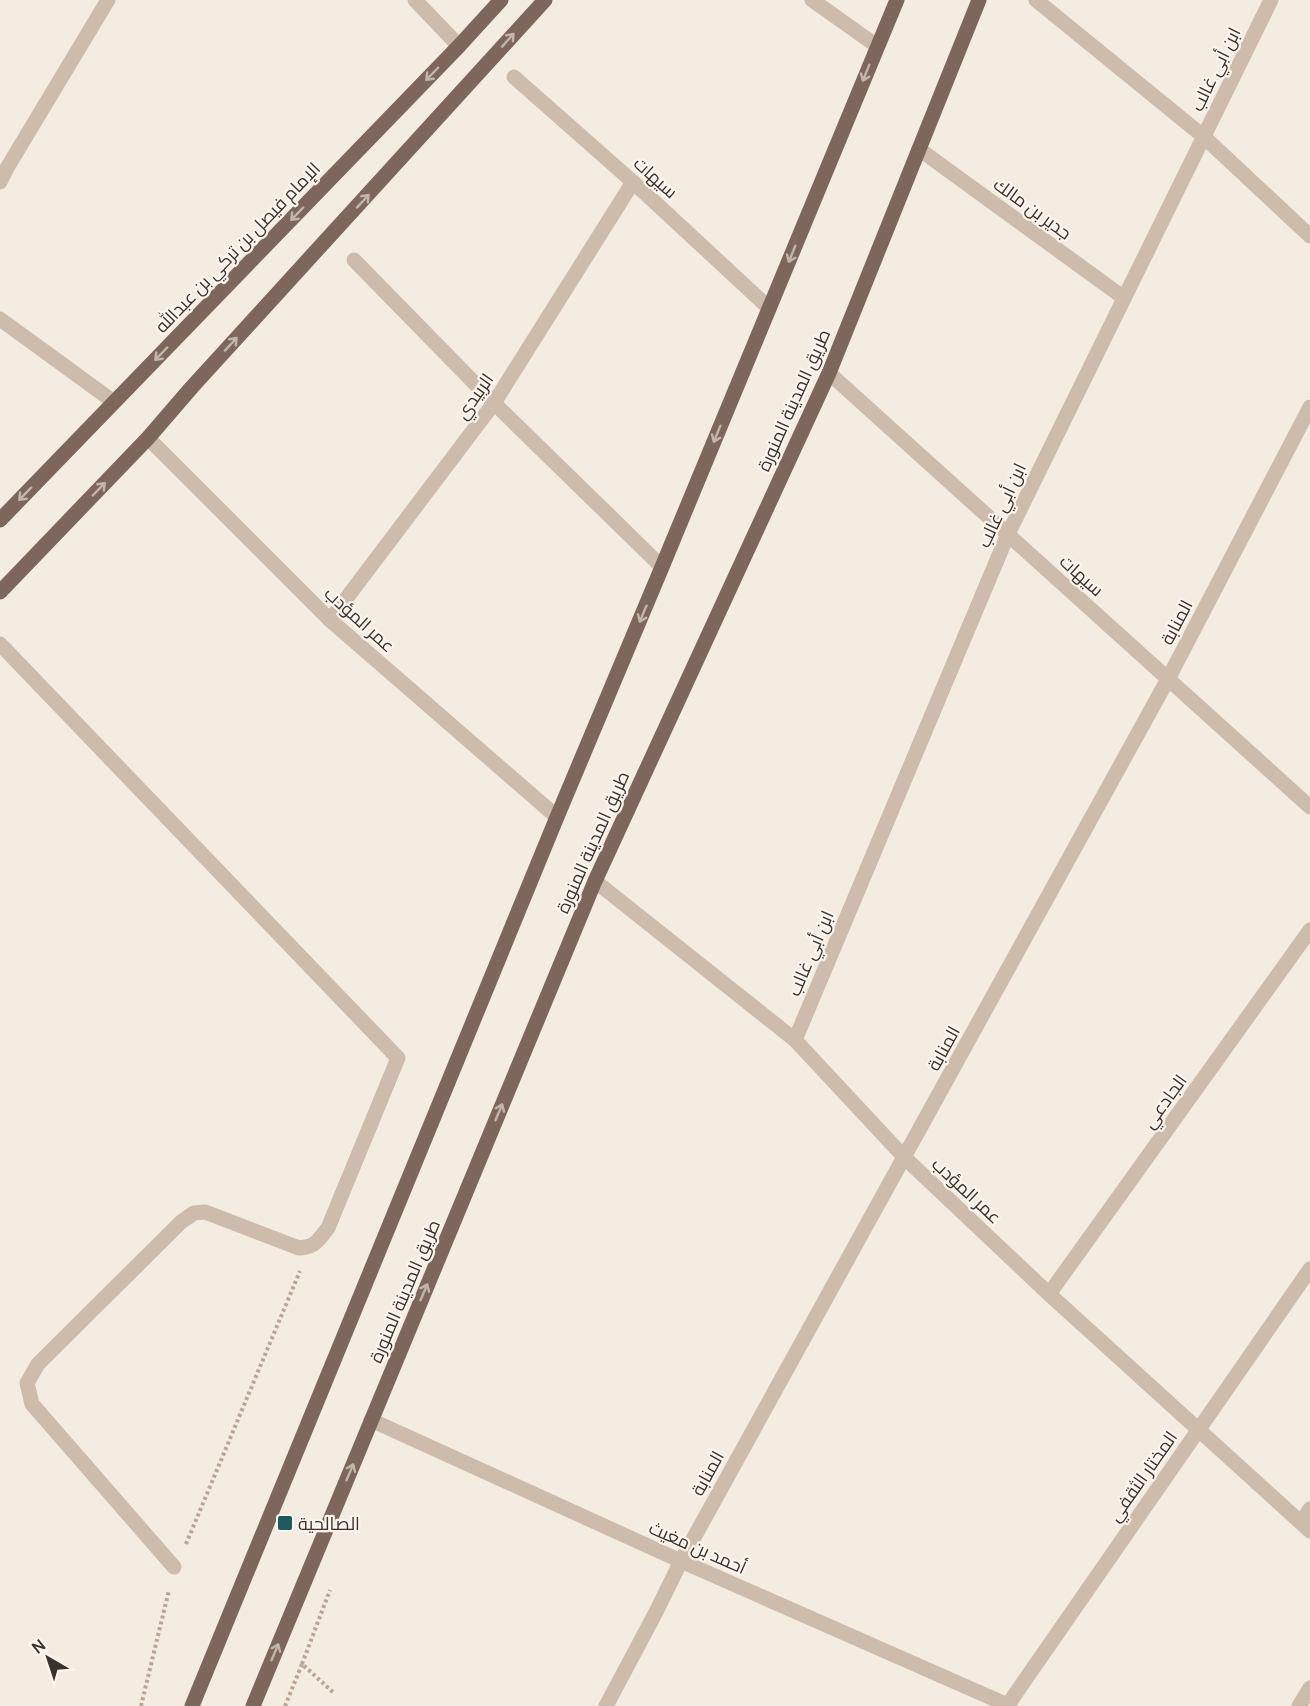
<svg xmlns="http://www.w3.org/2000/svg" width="1310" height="1706" font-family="Manrope,Cairo,sans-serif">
<rect width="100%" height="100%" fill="#f4ebe1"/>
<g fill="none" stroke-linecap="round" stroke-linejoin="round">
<g stroke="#b9a596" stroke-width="4" stroke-dasharray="3 3" stroke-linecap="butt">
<polyline points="186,1544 300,1271"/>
<polyline points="302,1664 330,1590"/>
<polyline points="141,1706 169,1590"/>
<polyline points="285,1706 302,1664 334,1693"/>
</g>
<g stroke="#cdbbac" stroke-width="15">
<polyline points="415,0 459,46"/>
<polyline points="812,0 877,46"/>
<polyline points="1036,0 1203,136 1310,236"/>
<polyline points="514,77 633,182 769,308"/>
<polyline points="919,149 1124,298"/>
<polyline points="0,182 7,168 108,0"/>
<polyline points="354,260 494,403 662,567"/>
<polyline points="0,319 114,402"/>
<polyline points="829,373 1310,807"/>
<polyline points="148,438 330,620 557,817"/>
<polyline points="330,620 494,403 633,182"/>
<path d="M0,644l398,414 -70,170c-10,12 -12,19 -29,20l-94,-36 -11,1 -13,9 -143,142 -11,19 5,21 142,163"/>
<polyline points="595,881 795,1040 905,1158 1049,1294 1310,1531"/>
<polyline points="795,1040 1008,534 1271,0"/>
<polyline points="1049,1294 1310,930"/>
<polyline points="371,1420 681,1561 1010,1706"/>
<polyline points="1301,1522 1310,1509"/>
<polyline points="606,1706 656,1612 681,1561 1168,679 1310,407"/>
<polyline points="1007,1706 1310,1269"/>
<polyline points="1299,1706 1310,1688"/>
</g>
<g stroke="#7d675c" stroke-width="15">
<polyline points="0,520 459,46 501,0"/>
<polyline points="0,592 148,438 192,387 545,0"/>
<polyline points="192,1706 557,817 662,567 897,0"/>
<polyline points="253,1706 595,881 829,373 979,0"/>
</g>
</g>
<defs><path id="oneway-shaft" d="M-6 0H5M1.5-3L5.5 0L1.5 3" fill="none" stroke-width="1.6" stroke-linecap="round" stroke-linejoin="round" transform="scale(1.5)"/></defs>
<g stroke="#c2b5ac">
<use href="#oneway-shaft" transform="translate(508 40) rotate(-48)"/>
<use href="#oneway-shaft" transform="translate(866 73) rotate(112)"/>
<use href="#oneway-shaft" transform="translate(432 74) rotate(134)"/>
<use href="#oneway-shaft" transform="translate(363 201) rotate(-47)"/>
<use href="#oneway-shaft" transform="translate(297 214) rotate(134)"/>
<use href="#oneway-shaft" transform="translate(792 254) rotate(112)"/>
<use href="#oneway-shaft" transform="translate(231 344) rotate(-47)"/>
<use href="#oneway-shaft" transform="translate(161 354) rotate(134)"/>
<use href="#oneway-shaft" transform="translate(717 434) rotate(112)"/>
<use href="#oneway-shaft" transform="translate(99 489) rotate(-46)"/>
<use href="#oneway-shaft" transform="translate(25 494) rotate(134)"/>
<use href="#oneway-shaft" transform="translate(643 614) rotate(113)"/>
<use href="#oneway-shaft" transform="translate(499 1112) rotate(-67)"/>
<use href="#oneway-shaft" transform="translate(424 1292) rotate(-67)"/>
<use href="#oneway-shaft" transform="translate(350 1472) rotate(-67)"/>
<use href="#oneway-shaft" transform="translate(275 1652) rotate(-67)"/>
</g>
<rect fill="#1f5a5e" stroke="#fbf5ee" stroke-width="2" x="277" y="1515" width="16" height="16" rx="3"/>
<g text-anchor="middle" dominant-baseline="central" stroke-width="4.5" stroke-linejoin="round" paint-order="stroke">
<g font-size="18" fill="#3b302b" stroke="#fbf5ee">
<text transform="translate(1215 69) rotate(-64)">ابن أبي غالب</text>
<text transform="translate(656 177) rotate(42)">سيهات</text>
<text transform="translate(1033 208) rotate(36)">جدير بن مالك</text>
<text transform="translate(237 247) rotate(-46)">الإمام فيصل بن تركي بن عبدالله</text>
<text transform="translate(474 396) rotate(-55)">الربيدي</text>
<text transform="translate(793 400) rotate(-66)">طريق المدينة المنورة</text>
<text transform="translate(1001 505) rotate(-65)">ابن أبي غالب</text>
<text transform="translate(1082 575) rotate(42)">سيهات</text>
<text transform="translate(360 619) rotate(42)">عمر المؤدب</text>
<text transform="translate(1176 622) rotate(-62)">المنابة</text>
<text transform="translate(592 842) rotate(-66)">طريق المدينة المنورة</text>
<text transform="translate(810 953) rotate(-67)">ابن أبي غالب</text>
<text transform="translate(943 1048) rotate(-61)">المنابة</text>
<text transform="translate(1164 1101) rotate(-54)">الجادعي</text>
<text transform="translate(967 1190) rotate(43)">عمر المؤدب</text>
<text transform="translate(404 1291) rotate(-67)">طريق المدينة المنورة</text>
<text transform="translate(707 1473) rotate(-61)">المنابة</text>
<text transform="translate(1142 1476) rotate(-55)">المختار الثقفي</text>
<text transform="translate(698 1547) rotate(24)">أحمد بن مغيث</text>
</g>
<g font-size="18" fill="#3b302b" stroke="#fbf5ee" text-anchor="start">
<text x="298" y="1523">الصالحية</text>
</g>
</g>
<g transform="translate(48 1658) rotate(321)" stroke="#fbf5ee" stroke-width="4.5" paint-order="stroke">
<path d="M0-4.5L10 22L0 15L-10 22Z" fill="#3b302b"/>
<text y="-9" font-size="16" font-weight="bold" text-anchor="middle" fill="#3b302b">N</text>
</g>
</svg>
